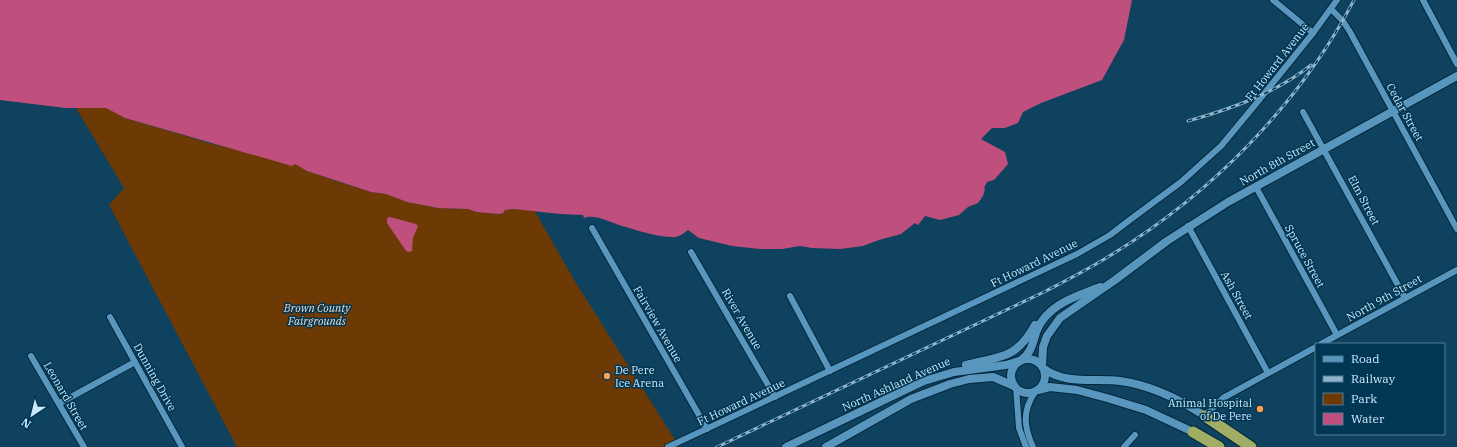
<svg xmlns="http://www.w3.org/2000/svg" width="1457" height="447" font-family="'IBM Plex Serif',serif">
<rect width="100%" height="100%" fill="#0f425e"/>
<polygon fill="#6d3904" points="76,108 107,108 125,118 209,143 298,165 307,171 339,182 371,192 386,194 407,202 438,208 468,209 477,212 499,214 503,213 505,210 514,209 534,210 576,283 677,443 668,447 237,447 109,205 124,188"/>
<g fill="#bf4f7c">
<path d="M0,0h1132l-8,40 -22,40 -61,23 -18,9 -5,11 -13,5h-13l-11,11 24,13 3,12 -14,16 -7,2 -3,6 1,1 -2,7 -5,7 -10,4 -9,8 -19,5 -15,-4 -7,9 -3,-2 -14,11 -22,6 -16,6 -23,3 -28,-1 -12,-2 -18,3h-22l-28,-3 -33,-8 -11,-8c-5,4 -10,8 -17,7 -11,0 -33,-6 -45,-10 -11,-2 -31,-14 -42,-9l-1,-3 -23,-1 -46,-5 -9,1 -2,3 -4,1 -22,-2 -9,-3 -30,-1 -31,-6 -21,-8 -15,-2 -64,-21 -12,-7 -3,2 -167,-48 -19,-10h-41l-65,-8z"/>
<polygon points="390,217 416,224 418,226 413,238 412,251 409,252 406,251 387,223 387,218"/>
</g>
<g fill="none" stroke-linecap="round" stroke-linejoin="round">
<g stroke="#04273b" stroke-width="8">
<g id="street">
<polyline points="1273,0 1313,33"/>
<polyline points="1423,0 1457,64"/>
<polyline points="1331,9 1343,21 1350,32 1457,229"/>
<polyline points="1303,112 1405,298"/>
<polyline points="1256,187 1337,335"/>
<polyline points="1188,226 1268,373"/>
<polyline points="592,228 707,429"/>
<polyline points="691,252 775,397"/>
<polyline points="790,296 830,371"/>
<polyline points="110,317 182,447"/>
<polyline points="1321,344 1457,270"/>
<polyline points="31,356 84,447"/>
<polyline points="1016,387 1019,428 1026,447"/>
<polyline points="60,403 135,362"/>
<polyline points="1205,416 1223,398 1316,347"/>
<polyline points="668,447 1077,254 1110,235 1131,219 1181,182 1221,146 1255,105 1313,33 1337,0"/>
<path d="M1033,447c-9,-20 -11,-36 2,-55"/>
<polyline points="1124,447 1135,435"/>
</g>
</g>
<g stroke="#04273b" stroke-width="10">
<g id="secondary">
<circle cx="1028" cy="376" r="17"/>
<path d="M1021,360c11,-7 12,-19 16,-30 11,-26 38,-33 63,-43"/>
<path d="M966,365c36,-9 50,-6 69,-40"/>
<polyline points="1042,366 1043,347 1047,336 1060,318 1115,280 1167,241 1228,202 1457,76"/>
<path d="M1044,369c23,16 50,9 76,12 31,4 59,18 85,35"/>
<polyline points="1038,390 1050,387 1077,390 1107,398 1146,410 1193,432"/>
<polyline points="786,447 924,381 954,372 1006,365 1019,361"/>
<polyline points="826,447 911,399 950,384 969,379 993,377 1014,386"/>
</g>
</g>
<g stroke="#04273b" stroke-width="13">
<g id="highway">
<polyline points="1205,416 1251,447"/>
<polyline points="1193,432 1219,447"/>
</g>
</g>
<use href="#street" stroke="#5896be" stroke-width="6"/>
<use href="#secondary" stroke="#5896be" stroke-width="8"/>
<use href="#highway" stroke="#a0ad65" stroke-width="11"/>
<g stroke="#8fb4cb" stroke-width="3">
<g id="rail">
<path d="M1188,121c43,-12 88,-28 123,-56"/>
<path d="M717,447l327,-155c23,-12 45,-23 67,-37 100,-61 188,-150 243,-255"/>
</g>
</g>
<use href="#rail" stroke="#013752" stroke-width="1.5" stroke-dasharray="4.5" stroke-linecap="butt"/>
</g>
<g fill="#fb9e51" stroke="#013752" stroke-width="1.5">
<circle cx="607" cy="376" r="4"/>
<circle cx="1260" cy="409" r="4"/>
</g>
<g text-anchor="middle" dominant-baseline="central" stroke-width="3" stroke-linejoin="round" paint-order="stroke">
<g font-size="11" fill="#cae9fe" stroke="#013752">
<text transform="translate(1277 62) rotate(-52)">Ft Howard Avenue</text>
<text transform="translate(1405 112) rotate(61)">Cedar Street</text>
<text transform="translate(1277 162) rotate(-29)">North 8th Street</text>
<text transform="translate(1364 200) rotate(62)">Elm Street</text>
<text transform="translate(1305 256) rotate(61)">Spruce Street</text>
<text transform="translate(1034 263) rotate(-26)">Ft Howard Avenue</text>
<text transform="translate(1237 295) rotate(61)">Ash Street</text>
<text transform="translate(1384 298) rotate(-29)">North 9th Street</text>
<text transform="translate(742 319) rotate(60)">River Avenue</text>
<text transform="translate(658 324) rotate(60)">Fairview Avenue</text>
<text transform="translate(155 377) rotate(61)">Dunning Drive</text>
<text transform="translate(896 384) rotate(-24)">North Ashland Avenue</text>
<text transform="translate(66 396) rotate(60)">Leonard Street</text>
<text transform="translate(741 402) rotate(-25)">Ft Howard Avenue</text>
</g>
<g font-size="11" font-style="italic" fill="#f2d9c8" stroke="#013752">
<text x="317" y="308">Brown County<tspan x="317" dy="13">Fairgrounds</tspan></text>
</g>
<g font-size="11" fill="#cae9fe" stroke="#013752" text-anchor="start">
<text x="615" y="370">De Pere<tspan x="615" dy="13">Ice Arena</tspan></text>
<text x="1252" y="403" text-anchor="end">Animal Hospital<tspan x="1252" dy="13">of De Pere</tspan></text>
</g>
</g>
<rect x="1315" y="343" width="130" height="92" fill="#013752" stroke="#517e97"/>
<rect x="1323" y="356" width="20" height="6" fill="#5896be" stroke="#517e97"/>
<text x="1351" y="363" font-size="12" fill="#cae9fe">Road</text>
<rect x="1323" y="376" width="20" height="6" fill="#8fb4cb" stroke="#517e97"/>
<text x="1351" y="383" font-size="12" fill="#cae9fe">Railway</text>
<rect x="1323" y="393" width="20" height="12" fill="#6d3904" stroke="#517e97"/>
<text x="1351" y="403" font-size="12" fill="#cae9fe">Park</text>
<rect x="1323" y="413" width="20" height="12" fill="#bf4f7c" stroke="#517e97"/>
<text x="1351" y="423" font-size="12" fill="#cae9fe">Water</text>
<g transform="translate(32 415) rotate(215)" stroke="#013752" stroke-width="3" paint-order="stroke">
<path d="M0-3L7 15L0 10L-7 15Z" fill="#cae9fe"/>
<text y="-6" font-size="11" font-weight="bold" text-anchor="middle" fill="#cae9fe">N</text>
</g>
</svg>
